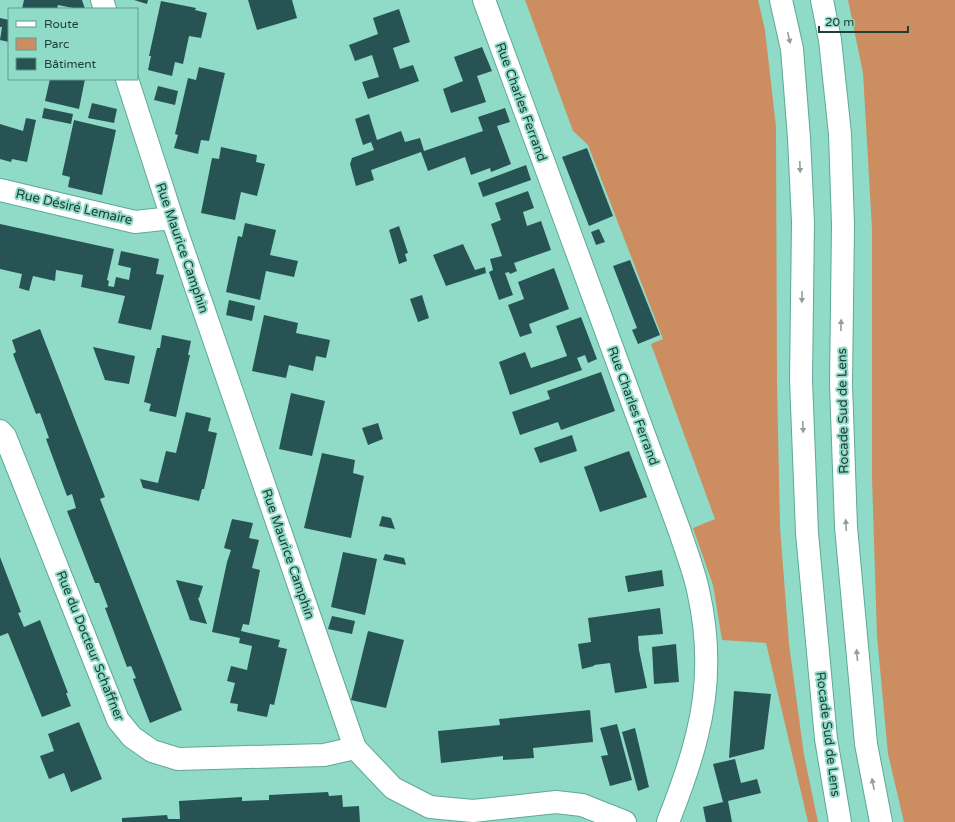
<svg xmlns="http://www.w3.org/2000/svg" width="955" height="822" font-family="'Varela Round',sans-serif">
<rect width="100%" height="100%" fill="#90dac8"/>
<g fill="#cc8e61">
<polygon points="525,0 758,0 765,30 776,127 777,383 780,527 789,644 804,755 818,822 808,822 766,643 722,640 713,585 693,528 715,519 651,344 663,339 588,145 573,131"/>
<polygon points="848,0 955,0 955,822 904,822 888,754 877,636 872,478 872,229 863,73"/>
</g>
<g fill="#285354">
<polygon points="24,0 82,0 85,9 78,9 58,5 57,9 22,9"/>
<polygon points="134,0 148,0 147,4"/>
<polygon points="248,0 292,0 297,18 257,30"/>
<polygon points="161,1 196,8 195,10 207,13 201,38 189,36 183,64 175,62 172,76 148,70 151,56 149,56"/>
<polygon points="399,9 410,42 393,48 400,69 413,65 419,81 368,99 362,82 379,77 372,55 355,61 349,45 378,34 373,18"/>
<polygon points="0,18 9,20 9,42 0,40 2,27 0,27"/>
<polygon points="482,47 492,71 477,76 486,102 451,113 443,89 463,81 454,57"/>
<polygon points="199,67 225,73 209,141 201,140 198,154 174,148 178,135 175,134 188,78 196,80"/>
<polygon points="50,79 85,79 79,109 45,101"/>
<polygon points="158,86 178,91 175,105 154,100"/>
<polygon points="92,103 117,109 114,123 88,118"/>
<polygon points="44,108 73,114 71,124 42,118"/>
<polygon points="505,108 510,122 497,126 511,164 491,172 490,168 471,175 465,157 428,171 421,152 371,170 374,180 356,186 350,164 352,158 374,150 371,142 363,145 355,119 369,114 377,140 401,131 405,142 420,138 424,151 483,131 478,117"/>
<polygon points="26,118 36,120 27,162 12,159 11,162 0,159 0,124 23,131"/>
<polygon points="74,120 116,130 102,195 68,187 70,177 62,175"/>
<polygon points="221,147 257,155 256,162 265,164 257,196 241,192 235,220 201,213 212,158 219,159"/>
<polygon points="587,148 613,216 589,226 562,157"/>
<polygon points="526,165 531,180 483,197 478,183"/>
<polygon points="528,191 534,208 523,212 527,226 541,221 551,250 514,263 517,271 510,274 509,272 505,273 513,295 499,300 489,272 493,270 490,259 502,256 491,224 501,220 495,203"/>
<polygon points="245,223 276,230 270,255 298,261 294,277 266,271 260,300 226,292 238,236 242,237"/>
<polygon points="0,224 114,249 107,280 109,281 108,286 114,287 116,277 129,280 131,268 118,265 121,251 159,259 156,274 164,275 151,330 118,323 125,296 81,287 83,275 56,270 55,281 33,276 29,291 19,288 22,274 0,269"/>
<polygon points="399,226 408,253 405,254 407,261 399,264 389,230"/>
<polygon points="599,229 605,242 596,245 591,232"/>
<polygon points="463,244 475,270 485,267 486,273 446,286 433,255"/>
<polygon points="630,260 660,335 638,344 632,330 637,328 613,266"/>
<polygon points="554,268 569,309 529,324 532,333 520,337 508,305 524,299 518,282"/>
<polygon points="422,295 429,318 418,322 410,299"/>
<polygon points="229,300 255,306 252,321 226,315"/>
<polygon points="264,315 298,323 296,333 330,340 326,358 316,356 313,371 289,365 286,378 252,371"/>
<polygon points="581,317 597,359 588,363 585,355 577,358 582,370 510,395 499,362 525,352 531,368 567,356 556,326"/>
<polygon points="40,329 105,497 100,499 182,710 150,723 133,679 136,678 131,666 127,667 105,608 108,607 99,583 95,583 67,511 76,508 72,494 67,496 46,439 49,438 40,413 36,414 13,354 16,352 12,340"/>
<polygon points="162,335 191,341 188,355 190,355 176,417 149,411 151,404 144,402 157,348 160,348"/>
<polygon points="93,347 135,356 129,384 105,380"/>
<polygon points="601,372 615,411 561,430 558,422 520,435 512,412 550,399 547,391"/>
<polygon points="291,393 325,401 312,456 279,449"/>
<polygon points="186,412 211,418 208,431 217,433 204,489 202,489 199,501 143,488 140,479 158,483 166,451 176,453"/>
<polygon points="378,423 383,439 368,445 362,428"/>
<polygon points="572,435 577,451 540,463 534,448"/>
<polygon points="629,451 647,497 600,512 584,467"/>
<polygon points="322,453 355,460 353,473 364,476 351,538 304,528"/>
<polygon points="382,516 391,518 395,529 379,526"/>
<polygon points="232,519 253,523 249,538 259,540 252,568 260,570 249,625 243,624 241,631 280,640 278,647 287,649 274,705 270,704 267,717 237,711 238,704 230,703 235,683 227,681 231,666 247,670 252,646 239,643 240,638 212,632 227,562 231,550 224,548"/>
<polygon points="343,552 377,559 365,615 331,607"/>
<polygon points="385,554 404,558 406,565 383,560"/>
<polygon points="0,557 21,612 18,613 24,627 40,620 68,693 66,693 71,706 42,717 8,633 0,636"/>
<polygon points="662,570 664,586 628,592 625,576"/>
<polygon points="176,580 203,586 199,598 198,598 207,624 190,620"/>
<polygon points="660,608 663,634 638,636 639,650 647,688 615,693 610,663 594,665 594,666 582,669 578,644 591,642 588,618"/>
<polygon points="332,616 355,621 352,634 328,629"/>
<polygon points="368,631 404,640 386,708 351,700"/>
<polygon points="676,644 679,682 654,684 652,647"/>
<polygon points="734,691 771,694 764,749 729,758"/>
<polygon points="590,710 593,742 533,748 534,758 503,760 503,756 441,763 438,731 500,725 499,719"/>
<polygon points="79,722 102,779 71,792 64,773 49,779 40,756 54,751 48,734"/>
<polygon points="617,724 632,780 610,786 601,756 608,755 600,728"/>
<polygon points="635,728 649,787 638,791 622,732"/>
<polygon points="735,759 741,783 757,779 761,793 728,801 732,822 706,822 703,807 723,802 713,764"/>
<polygon points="328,792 329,796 342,795 343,807 359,806 360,822 122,822 122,818 167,815 168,819 180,819 179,801 242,797 242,801 269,800 269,795"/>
</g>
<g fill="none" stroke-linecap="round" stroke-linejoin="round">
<g stroke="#5fa897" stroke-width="24">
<g id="street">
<polyline points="102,0 105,9"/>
<polyline points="127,79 172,218 355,748 393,788 430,807 473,811 556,802 582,805 625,822"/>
<polyline points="0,190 135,222 172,218"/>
<polyline points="0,431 5,436 118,720 132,737 152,751 178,759 324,755 355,748"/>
</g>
</g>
<g stroke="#5fa897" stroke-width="24">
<path id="secondary" d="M484,0l196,532c6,19 14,39 18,58 11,48 11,98 -1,145 -7,30 -18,59 -29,87"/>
</g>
<g stroke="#5fa897" stroke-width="24">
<g id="highway">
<polyline points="781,0 792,49 799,138 803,222 801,380 807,533 826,739 840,822"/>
<polyline points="822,0 830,40 840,134 843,225 841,384 846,527 866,744 881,822"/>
</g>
</g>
<use href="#street" stroke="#fff" stroke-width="22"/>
<use href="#secondary" stroke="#fff" stroke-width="22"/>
<use href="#highway" stroke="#fff" stroke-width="22"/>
</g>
<defs><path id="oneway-solid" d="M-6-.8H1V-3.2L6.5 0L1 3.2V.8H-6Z"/></defs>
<g fill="#909f9b">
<use href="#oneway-solid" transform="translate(789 38) rotate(77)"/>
<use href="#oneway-solid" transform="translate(800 167) rotate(88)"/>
<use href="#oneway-solid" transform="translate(802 297) rotate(91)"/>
<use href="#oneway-solid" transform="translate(841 325) rotate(-89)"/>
<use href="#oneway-solid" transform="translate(803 427) rotate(88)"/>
<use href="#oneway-solid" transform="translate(846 525) rotate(-93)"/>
<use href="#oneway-solid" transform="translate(857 655) rotate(-95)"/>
<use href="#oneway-solid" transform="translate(873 784) rotate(-101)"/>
</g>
<g text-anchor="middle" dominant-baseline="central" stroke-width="4" stroke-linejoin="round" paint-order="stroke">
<g font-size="13" fill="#203f37" stroke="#90dac8">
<text transform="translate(521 102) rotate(70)">Rue Charles Ferrand</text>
<text transform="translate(74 207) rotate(13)">Rue Désiré Lemaire</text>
<text transform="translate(182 248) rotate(71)">Rue Maurice Camphin</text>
<text transform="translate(633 406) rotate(70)">Rue Charles Ferrand</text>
<text transform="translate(843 411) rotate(-91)">Rocade Sud de Lens</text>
<text transform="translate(288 554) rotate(71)">Rue Maurice Camphin</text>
<text transform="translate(90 646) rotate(68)">Rue du Docteur Schaffner</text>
<text transform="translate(828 734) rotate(83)">Rocade Sud de Lens</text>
</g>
</g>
<rect x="8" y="8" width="130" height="72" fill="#90dac8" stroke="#639c8e"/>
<rect x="16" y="21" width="20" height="6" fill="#ffffff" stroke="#639c8e"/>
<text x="44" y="28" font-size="12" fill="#203f37">Route</text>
<rect x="16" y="38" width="20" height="12" fill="#cc8e61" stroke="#639c8e"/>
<text x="44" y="48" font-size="12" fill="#203f37">Parc</text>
<rect x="16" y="58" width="20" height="12" fill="#285354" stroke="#639c8e"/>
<text x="44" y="68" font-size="12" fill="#203f37">Bâtiment</text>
<path d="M819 26v6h89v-6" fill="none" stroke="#203f37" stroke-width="2"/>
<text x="825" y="26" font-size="12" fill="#203f37" stroke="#90dac8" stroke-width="3" paint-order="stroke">20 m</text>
</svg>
